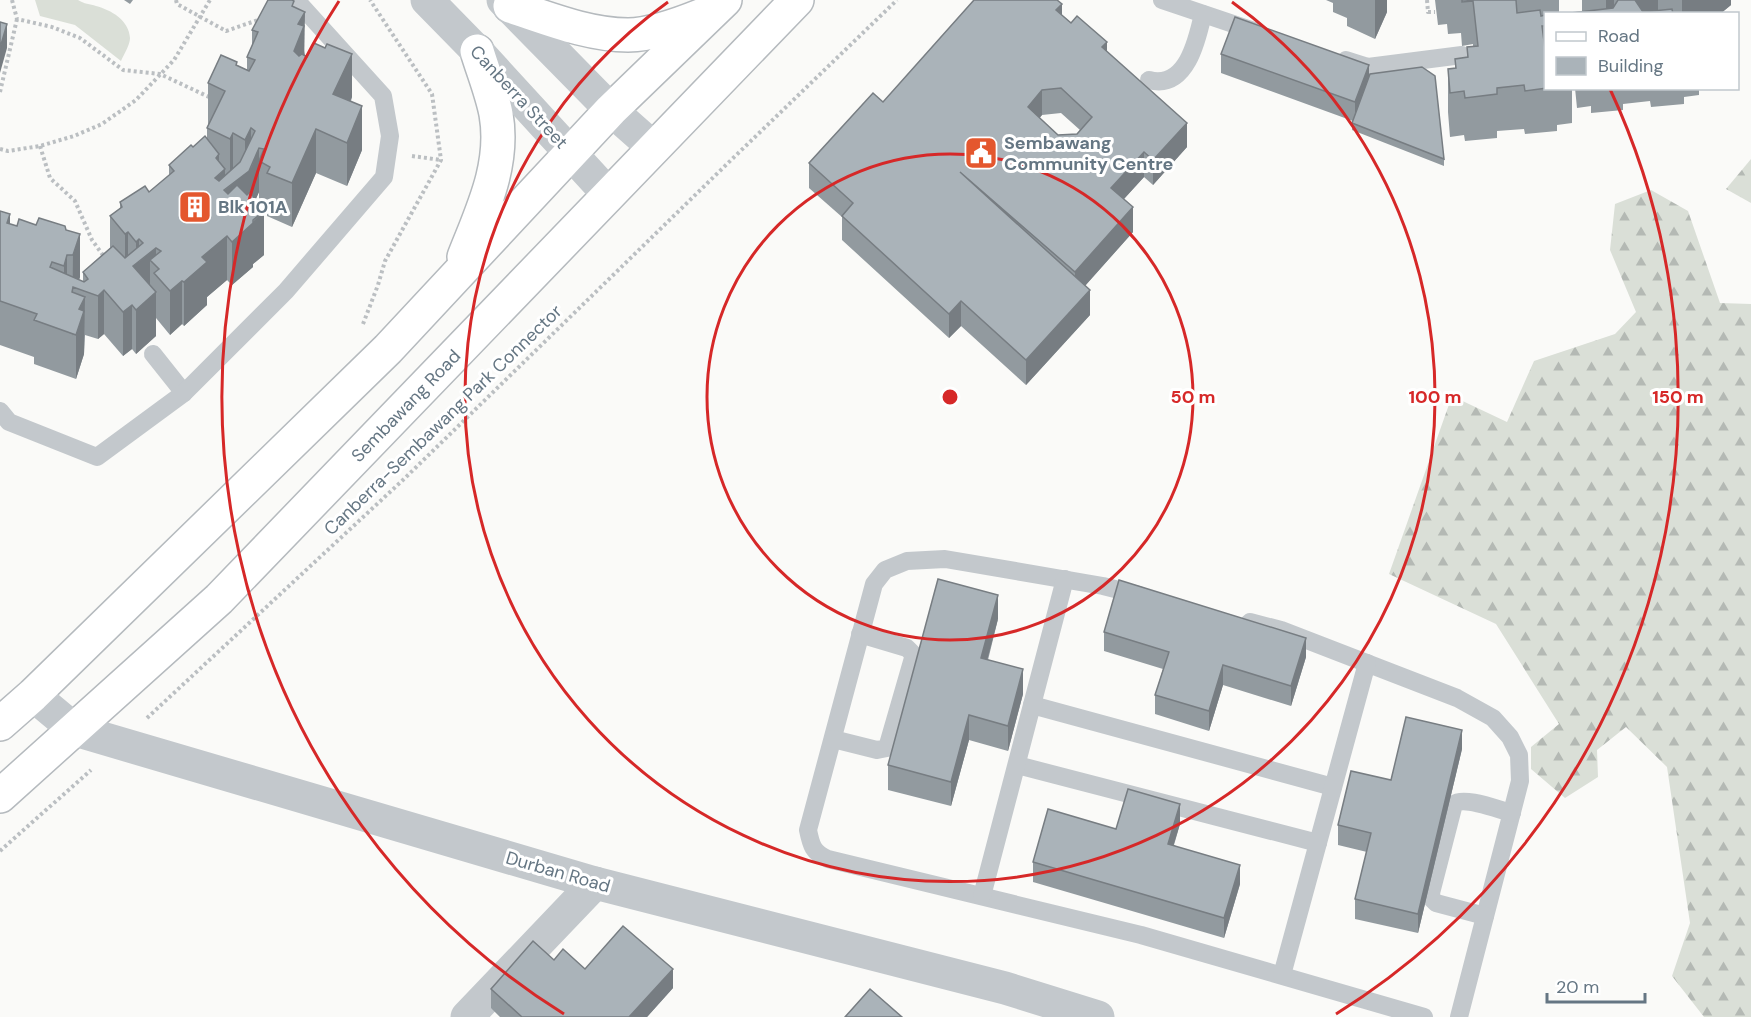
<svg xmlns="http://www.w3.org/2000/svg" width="1751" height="1017" font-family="'DM Sans',sans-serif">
<defs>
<pattern id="forest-firs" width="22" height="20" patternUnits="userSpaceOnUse" patternTransform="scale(1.5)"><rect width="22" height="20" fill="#dadfd7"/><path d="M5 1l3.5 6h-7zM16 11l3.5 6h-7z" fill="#b4b9b4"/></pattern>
</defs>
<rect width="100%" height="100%" fill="#fafaf8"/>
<path fill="#dadfd7" d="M35,0h43c6,4 12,4 18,6 15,4 33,14 34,32 0,7 -6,16 -9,23l-46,-36 -35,-9z"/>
<g fill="url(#forest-firs)">
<polygon points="1751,159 1751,203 1726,189"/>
<polygon points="1651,190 1688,211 1720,303 1751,304 1751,1017 1704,1017 1672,976 1690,923 1667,767 1626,727 1597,750 1598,777 1565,798 1531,769 1531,747 1559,724 1496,624 1389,574 1452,396 1507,422 1534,361 1615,334 1636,312 1610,250 1615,204"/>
</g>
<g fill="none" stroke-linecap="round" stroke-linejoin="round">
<g stroke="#b5babe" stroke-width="36">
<g id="primary">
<path d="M510,6c37,12 78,29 118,29 24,0 55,-12 77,-21"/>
<path d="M464,257c18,-46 41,-92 32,-143 -4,-21 -13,-43 -19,-63"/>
<polyline points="0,724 33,695 388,349 611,110 725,0"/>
<polyline points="0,796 219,599 797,0"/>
</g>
</g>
<g stroke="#bbbfc2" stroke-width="4" stroke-dasharray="3 3" stroke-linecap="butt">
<polyline points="12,0 17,19 52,27 80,38 123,70 160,74 209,97"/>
<polyline points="176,0 177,4 226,31 261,19"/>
<polyline points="1427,0 1428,12 1435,12"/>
<polyline points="0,92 17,19"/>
<polyline points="40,146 50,178 75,201 92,240 105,258"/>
<polyline points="0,149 8,151 40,146 74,136 102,124 136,100 174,60 210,0"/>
<polyline points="412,156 441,160"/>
<polyline points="363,324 378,285 385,261 441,160 432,94 370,0"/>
<polyline points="147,718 404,479 728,163 897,0"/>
<polyline points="0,851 91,770"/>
</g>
<g stroke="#c3c8cc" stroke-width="18">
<polyline points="1162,0 1254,31"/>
<polyline points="1346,60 1368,67 1462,55"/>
<path d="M1149,80c37,10 48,-39 54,-66"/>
<polyline points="153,354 184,393"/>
<polyline points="0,411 9,422 97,457 184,393 286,291 384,177 390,136 383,96 296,0"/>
<path d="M1139,595l-36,-9 -158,-27 -38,2 -22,9 -11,14 -66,246c3,15 5,23 20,29l313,76 283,82"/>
<polyline points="1250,622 1281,630 1457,698 1493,718 1510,737 1519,755 1520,781 1459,1017"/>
<polyline points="1032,705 1333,787"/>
<polyline points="833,739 877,750 887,748 913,658 913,654 907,648 860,634"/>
<polyline points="1017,765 1318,843"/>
<polyline points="982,896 1065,579"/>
<path d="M1485,916l-49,-13 -4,-4 -1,-6 23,-89c10,-8 45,6 58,9"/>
<polyline points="1282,975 1367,663"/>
</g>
<g stroke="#c3c8cc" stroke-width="33">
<polyline points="427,0 477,51 609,195"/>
<polyline points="503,0 611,110 654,148"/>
<polyline points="33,695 75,730 595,883 1005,988 1098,1017"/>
<polyline points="467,1017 595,883"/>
</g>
<use href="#primary" stroke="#fff" stroke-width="33"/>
</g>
<g fill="#929a9f" fill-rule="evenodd">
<polygon points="124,0 133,0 130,4"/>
<polygon points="1326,0 1387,0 1387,12 1375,39 1347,26 1347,18 1333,12 1333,3"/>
<polygon points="1435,0 1559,0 1559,12 1545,14 1545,88 1572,88 1572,123 1557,125 1557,131 1525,134 1524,129 1497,131 1497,138 1465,141 1464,135 1450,137 1448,112 1448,69 1455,68 1455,59 1467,58 1467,47 1473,47 1473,44 1462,46 1461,33 1448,34 1447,24 1438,25"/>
<polygon points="1582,0 1731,0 1731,5 1720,14 1562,14 1582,11"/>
<path d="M294,6l11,49 47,42 -1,4 11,49 -15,36 -31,-13 -24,54 -25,-11v-7l-8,-4 5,50 -11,9v3l-21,18 -5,-5 -20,17v8l-23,21 -2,-2 -12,11 -14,-17v18l-20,18 -4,-5 -9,7 -19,-22 -6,5 -13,-4 -1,19 -8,25 -42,-15v-7l-34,-12v-134l10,13 7,2 19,-1 29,1 15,51 -1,3 4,1v-9l27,-24v-32l10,-8v-6l29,-10 20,-17v-10l24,-18 14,-8v-11l1,-3v-42l29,-18 10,5v-13l5,-11v-16zM259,192v13l-4,-5z"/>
<path d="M1062,15l45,37 80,95 -34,38 -9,-8 -20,22 9,33 -48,54 5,29 -64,70 -65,-59 -12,12 -107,-98v-23l-33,-29v-25zM1061,113l19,17 -3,4 -19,1 -19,-17 3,-3z"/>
<polygon points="1221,54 1369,77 1444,159 1444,166 1352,130 1353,121 1221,73"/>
<polygon points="1575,88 1699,88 1699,95 1684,97 1684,104 1651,107 1650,101 1623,104 1623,110 1591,113 1591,106 1577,108"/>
<polygon points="998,619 988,660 1023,694 1008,751 969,740 951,806 888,790 888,765"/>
<polygon points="1104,632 1306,657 1291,706 1223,685 1209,731 1155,714 1155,695 1163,669 1104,651"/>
<polygon points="1462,749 1418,933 1355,919 1355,899 1367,852 1338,845 1338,825 1391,780"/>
<polygon points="1180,824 1174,845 1240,884 1224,938 1033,882 1033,862 1116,829"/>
<polygon points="554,960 585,969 673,988 647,1017 500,1017 491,1008 491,989"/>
</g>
<g fill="#777d82">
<polygon points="1375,0 1387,0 1387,12 1375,39"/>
<rect x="1606" y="0" width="8" height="14"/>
<polygon points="1635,0 1658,0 1658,12 1635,14"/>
<polygon points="1682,0 1731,0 1731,5 1720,14 1682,14"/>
<polygon points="1062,4 1062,29 1056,10"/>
<polygon points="305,12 304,70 294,51 298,24"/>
<polygon points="7,24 7,48 0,73 0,48"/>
<polygon points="1107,42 1107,67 1102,47"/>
<polygon points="352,54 352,97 333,137 333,94"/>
<polygon points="1369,65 1369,84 1355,122 1355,102"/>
<polygon points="1042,90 1042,115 1028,132 1028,107"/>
<polygon points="362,106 362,150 347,186 347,143"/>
<polygon points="1187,123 1187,147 1153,185 1153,160"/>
<polygon points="251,128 251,168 259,148 259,192 249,215 215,221 216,158 219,154 219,175 225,169 225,190 245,174 245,140"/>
<polygon points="316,129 316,173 292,227 292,183"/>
<polygon points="233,133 233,177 230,183 230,139"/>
<polygon points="1144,152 1144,177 1111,213 1111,188"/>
<polygon points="1133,207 1133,232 1075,297 1075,272"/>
<polygon points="264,211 264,255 253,264 253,267 232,285 232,242"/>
<polygon points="10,214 10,257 7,223"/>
<polygon points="128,232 128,276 125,278 125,234"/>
<polygon points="80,234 80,277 76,288 73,287 73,330 72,336 73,255"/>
<polygon points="227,236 227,280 207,297 207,305 184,326 184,282 202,257"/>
<polygon points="139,239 139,262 156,248 156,266 150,260 150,296 133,266 136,264 136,242"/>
<polygon points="67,255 67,298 64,310 64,266"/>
<polygon points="182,281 182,324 170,335 170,291"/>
<polygon points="104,290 104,334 98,339 98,296"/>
<polygon points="1090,290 1090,315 1026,385 1026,360"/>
<polygon points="156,292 156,336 136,354 136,310"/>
<polygon points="85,297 84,354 76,379 76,335 79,309"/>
<polygon points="961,301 961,326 949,338 949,314"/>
<polygon points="132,305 132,349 123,356 123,312"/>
<polygon points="998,595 998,619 981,683 981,658"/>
<polygon points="1306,638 1306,657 1291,706 1291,686"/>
<polygon points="1223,665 1223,685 1209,731 1209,711"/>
<polygon points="1023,669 1023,694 1008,751 1008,726"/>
<polygon points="969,715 969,740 951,806 951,782"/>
<polygon points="1462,730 1462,749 1418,933 1418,914"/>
<polygon points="1180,804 1180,824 1168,863 1168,844"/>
<polygon points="1240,865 1240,884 1224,938 1224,918"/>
<polygon points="673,969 673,988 647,1017 629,1017"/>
</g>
<g fill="#aab3b9" stroke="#777d82" stroke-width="1.5" fill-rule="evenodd">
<polygon points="268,0 292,0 294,1 292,6 305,12 298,24 304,26 294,51 299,56 302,54 307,57 314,43 325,48 327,44 352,54 333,94 362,106 347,143 316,129 292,183 267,173 270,167 259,161 264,149 259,148 249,171 224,190 228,194 237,185 247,195 250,192 264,211 253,220 253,223 232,242 227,236 202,257 207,262 184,282 182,281 170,291 154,273 159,269 150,260 161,251 156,248 133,266 156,292 136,310 132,305 123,312 104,290 98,296 73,287 72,292 85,297 79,309 84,311 76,335 34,320 37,314 0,301 0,211 10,214 7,223 17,226 19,219 36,225 39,218 65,226 66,230 80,234 73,255 67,255 64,266 52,262 50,267 84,282 88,279 83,272 113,246 125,258 143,243 139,239 136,242 128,232 125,234 110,216 122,207 120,202 145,186 149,192 174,171 169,165 191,145 193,147 205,136 219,154 216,158 225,169 215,178 219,181 240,162 255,131 251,128 245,140 233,133 230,139 207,128 225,91 208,83 221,55 237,62 236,65 249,71 255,60 247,57 258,32 252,30"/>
<path d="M974,0h83l5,4 -6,6 15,13 6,-7 30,26 -5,5 85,76 -34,37 -9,-8 -33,36 22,19 -58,65 -115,-100 130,118 -64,70 -65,-59 -12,13 -107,-98 11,-13 -44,-40 64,-70 10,9zM1061,88l31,29 -15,17 -19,1 -30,-28 14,-17z"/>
<polygon points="1462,0 1516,0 1517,13 1540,10 1541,16 1545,15 1545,26 1542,26 1545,49 1545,88 1547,88 1525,91 1524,85 1497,88 1497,94 1465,98 1464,91 1450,93 1448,69 1456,68 1455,59 1468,57 1467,47 1478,46 1473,1 1462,2"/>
<polygon points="1618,0 1635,0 1643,12 1672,9 1673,14 1562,14 1613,8"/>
<polygon points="1235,17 1369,65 1355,102 1221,54"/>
<polygon points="0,22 7,24 0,48"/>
<polygon points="1422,67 1435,76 1444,159 1352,123 1370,74"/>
<polygon points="938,579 998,595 981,658 1023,669 1008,726 969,715 951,782 888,765"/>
<polygon points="1119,580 1306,638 1291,686 1223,665 1209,711 1155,695 1169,652 1104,632"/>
<polygon points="1406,717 1462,730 1418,914 1355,899 1371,833 1338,825 1351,771 1391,780"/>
<polygon points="1128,789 1180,804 1168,844 1240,865 1224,918 1033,862 1048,809 1116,829"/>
<polygon points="623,926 673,969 629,1017 522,1017 491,989 533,941 554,960 563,949 585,969"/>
<polygon points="870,989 902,1017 845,1017"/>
</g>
<g fill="none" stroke="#d62828" stroke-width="3">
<circle cx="950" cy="397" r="243"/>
<path d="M1232 2A485 485 0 1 1 668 2"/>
<path d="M564 1014A728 728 0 0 1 339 1M1610 89A728 728 0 0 1 1336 1014"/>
</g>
<defs>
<g id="civic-square" transform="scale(1.725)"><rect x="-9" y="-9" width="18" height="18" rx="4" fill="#e4572e" stroke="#fff"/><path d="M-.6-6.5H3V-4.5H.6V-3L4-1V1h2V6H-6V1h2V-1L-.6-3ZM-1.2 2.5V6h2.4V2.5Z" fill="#fff"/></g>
<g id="building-square" transform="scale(1.725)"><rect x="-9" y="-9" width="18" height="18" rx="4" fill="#e4572e" stroke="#fff"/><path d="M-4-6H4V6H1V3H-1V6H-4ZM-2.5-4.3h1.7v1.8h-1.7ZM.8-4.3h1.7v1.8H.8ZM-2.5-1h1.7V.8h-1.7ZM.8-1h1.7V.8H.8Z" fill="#fff"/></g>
</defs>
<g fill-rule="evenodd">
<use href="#civic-square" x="981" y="153"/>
<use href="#building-square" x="195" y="207"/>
</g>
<g text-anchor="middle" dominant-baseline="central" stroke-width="6" stroke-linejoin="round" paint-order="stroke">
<g font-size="18" fill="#657683" stroke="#fff">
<text transform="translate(519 97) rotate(47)">Canberra Street</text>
<text transform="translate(406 406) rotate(-46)">Sembawang Road</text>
<text transform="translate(443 420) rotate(-44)">Canberra-Sembawang Park Connector</text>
<text transform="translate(558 872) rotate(16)">Durban Road</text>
</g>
<g font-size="18" font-weight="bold" fill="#657683" stroke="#fff" text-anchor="start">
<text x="1004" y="143">Sembawang<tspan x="1004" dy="21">Community Centre</tspan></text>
<text x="218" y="207">Blk 101A</text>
</g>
</g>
<circle cx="950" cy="397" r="9" fill="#d62828" stroke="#fff" stroke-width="3"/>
<g font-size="18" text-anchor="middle" font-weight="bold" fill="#d62828" stroke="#fff" stroke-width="6" stroke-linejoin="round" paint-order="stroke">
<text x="1193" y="403">50 m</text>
<text x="1435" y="403">100 m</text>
<text x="1678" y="403">150 m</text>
</g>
<rect x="1544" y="12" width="195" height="78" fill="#ffffff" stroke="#c1c8cd" stroke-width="1.5"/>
<rect x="1556" y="32" width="30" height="9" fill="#ffffff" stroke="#c1c8cd" stroke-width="1.5"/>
<text x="1598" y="42" font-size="18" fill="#657683">Road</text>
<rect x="1556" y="57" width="30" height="18" fill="#aab3b9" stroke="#c1c8cd" stroke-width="1.5"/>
<text x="1598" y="72" font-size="18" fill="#657683">Building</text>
<path d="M1547 993v9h98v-9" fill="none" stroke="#657683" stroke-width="3"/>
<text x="1556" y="993" font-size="18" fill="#657683" stroke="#ffffff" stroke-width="4.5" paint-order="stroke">20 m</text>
</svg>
